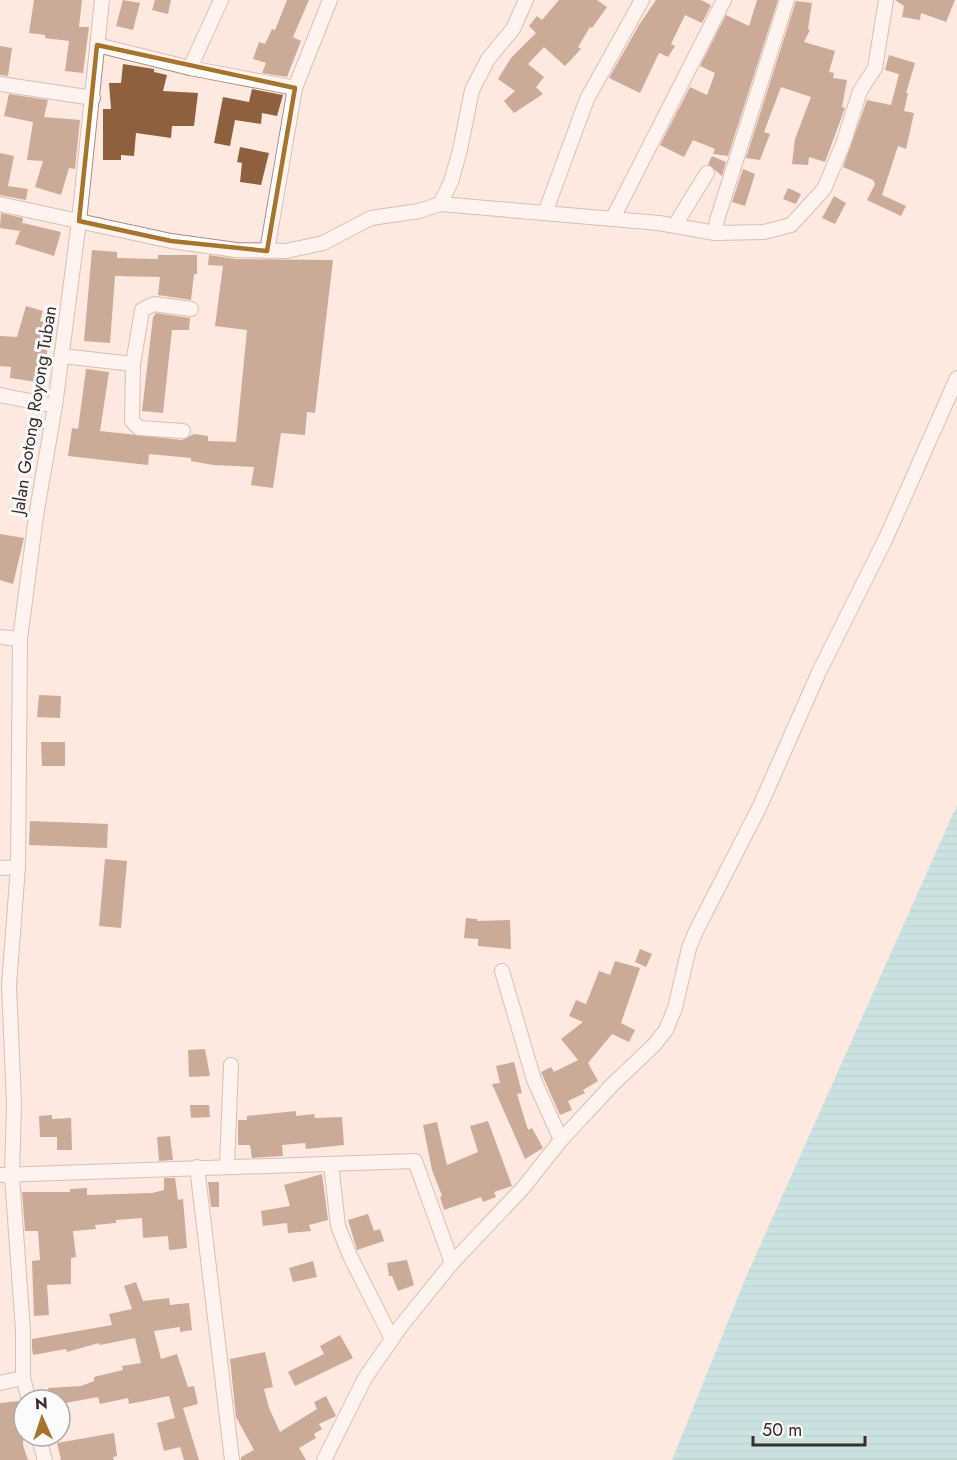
<svg xmlns="http://www.w3.org/2000/svg" width="957" height="1460" font-family="Jost,sans-serif">
<defs>
<pattern id="water-rules" width="6" height="5" patternUnits="userSpaceOnUse" patternTransform="scale(1.5)"><rect width="6" height="5" fill="#8cd9e2"/><path d="M0 2.5h6" fill="none" stroke="#7abbc2"/></pattern>
</defs>
<rect width="100%" height="100%" fill="#fee9e0"/>
<polygon fill="url(#water-rules)" points="957,805 957,1460 672,1460 746,1277"/>
<g fill="#8e603e">
<polygon points="34,0 82,0 79,27 89,27 83,73 65,71 69,41 45,38 45,35 29,33"/>
<polygon points="123,0 140,3 133,30 116,26"/>
<polygon points="155,0 171,0 168,14 152,10"/>
<polygon points="287,0 309,0 293,37 301,41 287,77 262,73 266,63 253,59 259,42 265,44 272,29 275,30"/>
<polygon points="559,0 597,0 607,7 592,28 590,27 578,47 581,49 565,66 544,47 528,64 544,77 536,87 543,94 514,113 504,101 515,91 498,79 511,58 536,33 529,26 537,16 542,20"/>
<polygon points="656,0 701,0 711,5 702,23 685,15 671,44 675,46 668,57 659,53 640,93 609,78 639,25"/>
<polygon points="757,0 778,0 728,156 713,154 715,149 693,140 684,157 660,145 690,87 707,95 715,73 700,66 726,15 749,26"/>
<polygon points="895,0 955,0 946,22 921,13 920,20 902,17 904,6"/>
<polygon points="796,1 812,3 808,29 810,30 804,42 835,51 829,72 834,73 833,78 847,80 842,107 845,108 825,162 809,157 808,165 792,164 795,139 811,97 781,87 764,132 770,134 760,160 746,158"/>
<polygon points="0,46 12,48 8,76 0,75"/>
<polygon points="889,55 915,63 906,93 908,93 904,111 914,113 906,149 898,146 882,195 906,206 901,216 867,200 875,184 873,180 843,167 867,100 891,105 899,74 885,70"/>
<polygon points="123,64 154,69 154,72 167,75 163,91 198,93 194,126 172,126 171,138 136,133 134,156 121,155 121,160 103,160 103,109 111,109 109,83 121,83"/>
<polygon points="252,89 283,95 277,116 262,113 261,124 235,120 230,146 214,143 223,97 249,102"/>
<polygon points="9,94 48,100 44,117 80,120 75,169 69,168 61,195 35,187 43,161 27,160 33,122 4,116"/>
<polygon points="240,147 269,153 261,185 240,182 242,163 237,162"/>
<polygon points="0,153 14,156 8,186 28,189 26,200 0,195"/>
<polygon points="712,156 726,162 722,176 708,164"/>
<polygon points="743,169 755,174 745,206 732,202"/>
<polygon points="788,188 801,194 796,204 783,199"/>
<polygon points="834,196 846,203 835,224 822,218"/>
<polygon points="1,213 23,218 22,225 23,223 61,232 54,256 15,244 20,231 0,228"/>
<polygon points="92,250 117,252 117,258 158,259 158,255 197,255 197,274 194,274 191,300 158,295 160,277 115,276 110,343 84,341"/>
<polygon points="209,255 236,259 333,260 315,413 307,412 305,435 281,433 273,488 251,485 254,467 213,465 191,461 191,458 149,454 148,465 68,456 72,428 78,429 86,369 109,372 100,431 182,440 194,434 208,436 208,441 236,442 247,330 215,326 223,266 208,265"/>
<polygon points="26,306 43,311 40,321 50,323 45,343 48,344 43,383 10,378 11,367 0,366 0,336 17,337"/>
<polygon points="156,313 190,318 189,330 172,330 163,413 142,411 153,317"/>
<polygon points="0,534 24,538 13,584 0,580"/>
<polygon points="39,695 61,696 60,718 37,717"/>
<polygon points="41,742 65,742 65,766 42,766"/>
<polygon points="30,821 108,824 107,848 29,845"/>
<polygon points="105,859 127,861 121,928 99,926"/>
<polygon points="466,918 477,919 477,921 510,920 511,949 478,946 478,939 464,938"/>
<polygon points="640,949 652,954 646,967 635,962"/>
<polygon points="615,961 640,968 621,1023 635,1030 629,1042 612,1034 588,1063 598,1081 583,1090 585,1093 568,1101 572,1110 560,1115 541,1072 551,1067 554,1072 578,1060 561,1039 583,1022 569,1016 576,1000 586,1004 599,971 610,975"/>
<polygon points="205,1049 210,1076 189,1077 188,1050"/>
<polygon points="514,1062 522,1093 517,1094 528,1130 532,1128 543,1148 525,1159 492,1084 500,1083 496,1066"/>
<polygon points="190,1105 209,1105 210,1117 191,1118"/>
<polygon points="296,1111 296,1116 314,1114 315,1118 342,1117 344,1145 306,1149 305,1143 282,1145 283,1156 252,1158 250,1145 238,1145 238,1120 247,1120 247,1116"/>
<polygon points="52,1115 52,1119 71,1118 72,1150 57,1150 57,1137 40,1137 39,1116"/>
<polygon points="488,1121 512,1186 494,1192 496,1197 483,1202 481,1197 444,1210 440,1197 442,1196 432,1170 423,1125 437,1122 447,1165 478,1152 470,1126"/>
<polygon points="170,1136 173,1160 159,1161 157,1137"/>
<polygon points="322,1174 328,1220 309,1225 311,1231 288,1233 287,1223 263,1226 261,1211 290,1206 284,1185"/>
<polygon points="164,1178 175,1178 178,1200 183,1199 187,1248 169,1250 168,1236 143,1238 142,1218 116,1220 116,1223 95,1225 96,1229 73,1231 76,1257 71,1258 71,1284 47,1285 49,1315 34,1316 32,1261 40,1260 38,1231 25,1231 22,1192 70,1192 70,1189 87,1188 87,1195 152,1193 164,1190"/>
<polygon points="208,1182 219,1182 219,1207 211,1207"/>
<polygon points="368,1214 374,1231 380,1229 384,1241 357,1250 348,1220"/>
<polygon points="407,1260 414,1285 398,1291 392,1276 389,1276 387,1263"/>
<polygon points="313,1261 317,1277 293,1282 289,1268"/>
<polygon points="136,1282 143,1301 169,1298 170,1305 189,1303 192,1330 180,1332 180,1327 154,1331 161,1359 177,1354 188,1387 194,1386 198,1404 183,1408 199,1460 184,1460 180,1447 164,1451 157,1423 175,1418 169,1396 129,1404 128,1398 100,1404 98,1397 60,1404 60,1400 49,1400 48,1388 81,1386 94,1381 94,1377 123,1370 122,1366 141,1363 135,1338 100,1345 99,1343 67,1352 66,1349 33,1355 32,1348 32,1339 112,1325 109,1314 132,1309 124,1286"/>
<polygon points="340,1335 353,1358 295,1386 288,1372 324,1354 320,1346"/>
<polygon points="265,1352 273,1387 264,1389 269,1408 280,1432 317,1409 314,1402 326,1396 336,1416 319,1424 322,1429 314,1434 316,1438 299,1448 306,1460 241,1460 241,1457 254,1450 236,1417 230,1359"/>
<polygon points="19,1401 24,1426 23,1445 28,1460 0,1460 0,1403"/>
<polygon points="114,1433 117,1456 113,1457 114,1460 61,1460 57,1443"/>
</g>
<g fill="none" stroke-linecap="round" stroke-linejoin="round">
<g stroke="#ab8b7d" stroke-width="16">
<g id="street">
<polyline points="97,45 190,68 295,88 330,0"/>
<polyline points="190,68 221,0"/>
<polyline points="0,84 93,98"/>
<polyline points="0,204 171,241 236,250 286,251 323,243 371,218 419,211 440,204 451,182 460,150 472,90 488,59 513,29 526,0"/>
<polyline points="440,204 659,223 715,233 717,220 787,0"/>
<polyline points="545,213 587,99 642,0"/>
<polyline points="613,218 724,0"/>
<polyline points="675,225 707,173"/>
<polyline points="715,233 764,232 791,225 824,189 843,144 860,91 875,68 886,0"/>
<polyline points="267,251 295,88"/>
<polyline points="62,356 133,364"/>
<polyline points="0,395 55,406"/>
<polyline points="183,431 139,428 132,421 133,364 142,310 154,304 191,309"/>
<polyline points="0,637 20,639"/>
<polyline points="0,868 18,867"/>
<polyline points="502,971 534,1080 561,1140"/>
<polyline points="331,1164 338,1226 350,1256 392,1339"/>
<polyline points="227,1165 231,1065"/>
<polyline points="197,1167 232,1460"/>
<polyline points="0,1175 415,1161 452,1263"/>
<polyline points="0,1383 23,1378"/>
<polyline points="29,1400 23,1378 23,1331 12,1176 14,1103 9,985 18,867 20,639 36,516 55,406 79,221 102,0"/>
<polyline points="38,1436 45,1460"/>
<polyline points="324,1460 365,1378 401,1326 452,1263 523,1188 561,1140 613,1084 654,1045 666,1030 675,1008 689,948 696,931 760,806 819,672 886,538 957,378"/>
</g>
</g>
<use href="#street" stroke="#fff" stroke-width="14"/>
</g>
<path d="M0 0H957V1460H0ZM97,45l198,43 -28,163 -96,-10 -92,-20z" fill="#fee9e0" fill-opacity=".55" fill-rule="evenodd"/>
<path fill="none" stroke="#a7742c" stroke-width="4.5" stroke-linejoin="round" d="M97,45l198,43 -28,163 -96,-10 -92,-20z"/>
<g text-anchor="middle" dominant-baseline="central" stroke-width="6" stroke-linejoin="round" paint-order="stroke">
<g font-size="18" fill="#3b2e28" stroke="#fbfbfb">
<text transform="translate(34 410) rotate(-81)">Jalan Gotong Royong Tuban</text>
</g>
</g>
<g transform="translate(42 1418) rotate(357)"><circle r="28" fill="#fbfbfb" stroke="#aea9a7" stroke-width="1.5"/>
<path d="M0-4.5L10 22L0 15L-10 22Z" fill="#a7742c"/>
<text y="-9" font-size="16" font-weight="bold" text-anchor="middle" fill="#3b2e28">N</text>
</g>
<path d="M753 1436v9h112v-9" fill="none" stroke="#3b2e28" stroke-width="3"/>
<text x="762" y="1436" font-size="18" fill="#3b2e28" stroke="#fbfbfb" stroke-width="4.5" paint-order="stroke">50 m</text>
</svg>
